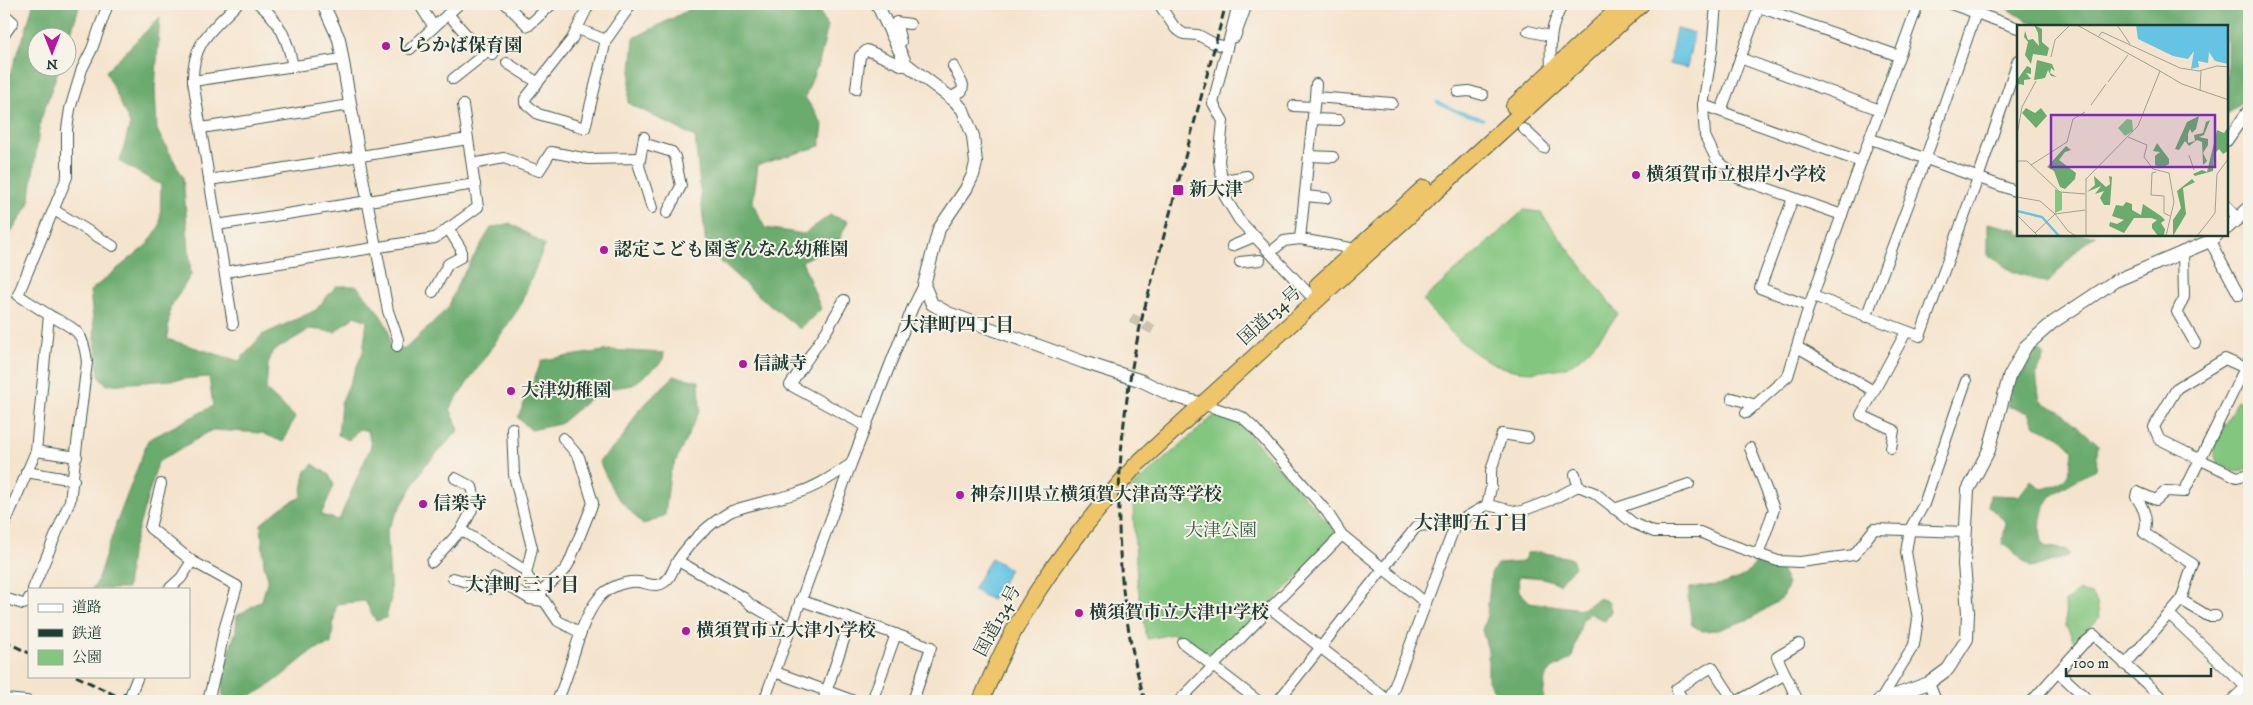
<svg xmlns="http://www.w3.org/2000/svg" width="2253" height="705" font-family="'IM FELL DW Pica','Noto Serif JP',serif">
<rect width="100%" height="100%" fill="#f7f3e8"/>
<filter id="ink" filterUnits="userSpaceOnUse"><feTurbulence type="fractalNoise" baseFrequency=".02" numOctaves="2"/><feDisplacementMap in="SourceGraphic" scale="10" xChannelSelector="R" yChannelSelector="G"/><feConvolveMatrix kernelMatrix="1 2 1 2 8 2 1 2 1" color-interpolation-filters="sRGB"/></filter>
<filter id="wash" filterUnits="userSpaceOnUse"><feTurbulence type="fractalNoise" baseFrequency=".0096" numOctaves="4" result="noise"/><feDisplacementMap in="SourceGraphic" scale="20" xChannelSelector="R" yChannelSelector="G"/><feGaussianBlur stdDeviation="1.12" result="paint"/><feColorMatrix in="noise" values="0 0 0 0 0 0 0 0 0 0 0 0 0 0 0 0 0 1.4 0 .05"/><feComposite in="paint" operator="in"/></filter>
<g filter="url(#wash)">
<rect width="100%" height="100%" fill="#f5e4cd"/>
<g fill="#83c67f" stroke="#51825a">
<path d="M1524,210l16,2 78,102c-11,15 -34,45 -50,52 -6,3 -13,3 -19,4 -56,11 -94,-30 -126,-70z"/>
<polygon points="2237,400 2249,405 2249,469 2239,472 2217,462 2213,449"/>
<polygon points="1217,413 1239,423 1340,536 1214,659 1173,634 1147,639 1137,580 1132,487"/>
<polygon points="2079,591 2091,594 2097,603 2099,618 2075,643 2066,626 2065,602"/>
</g>
<g fill="#6aab6e" stroke="#447451">
<polygon points="33,4 80,4 68,42 68,38 38,38 38,68 59,68 40,122 29,205 4,243 4,180 9,171 6,85 26,30"/>
<polygon points="700,4 815,4 828,26 820,59 805,97 823,125 820,146 758,165 753,202 765,228 804,234 830,215 848,221 838,242 802,261 821,309 800,329 747,286 706,248 695,137 628,103 634,38"/>
<polygon points="2000,4 2249,4 2249,96 2227,115 2227,26 2045,26 2026,20"/>
<path d="M160,17l-5,72 2,41 26,47 8,98 -21,33 -3,31 72,22 23,-26 54,-25 20,-24h21c11,13 24,27 31,43 2,6 0,13 3,20h14l43,-41 11,-27 32,-53 19,-5 35,22 -26,63 -69,100 9,22 -35,37 -37,63 4,69 -5,19 -10,3 -11,-20 -29,3 -5,40c-5,2 -11,3 -15,5 -28,17 -55,56 -93,49l-1,-21 14,-47 1,-14 25,-16 6,-22 -4,-13 -3,-41 21,-17 19,-10 4,-25 8,-8 16,11 5,10 -13,30 18,5 32,-74 -3,-15 -9,-2 -10,11 -11,-5 3,-32 22,-51 4,-31 -12,-5 -20,16 -25,-3 -38,23 -4,13 -2,25 29,27 -12,25 -21,-9 -50,-3 -54,32 -27,91 -4,36h-36l5,-5 20,-60 32,-84 65,-34 -4,-29 -102,8 -8,-8 -9,-86 58,-47 12,-19 1,-40 -41,-23 10,-38 -24,-53z"/>
<polygon points="1988,223 2018,230 2018,235 2096,235 2080,247 2048,283 2013,272 1988,255"/>
<path d="M2038,347l7,9 -9,19 4,26 20,10 38,33 -2,25c-10,6 -40,21 -46,29 -9,12 -13,35 -6,48l22,4 4,5 -38,13c-10,-6 -22,-22 -30,-24l4,-22 -18,-16 2,-11 29,1 12,-16 11,9c25,-6 29,-14 31,-39l-13,-13 -25,-11 -6,-13 -22,-7c6,-23 8,-46 31,-59z"/>
<polygon points="610,350 664,353 663,361 633,385 600,390 560,424 531,430 518,418 542,360"/>
<polygon points="674,376 699,381 700,410 670,473 665,515 643,525 614,493 599,461 621,440 639,410"/>
<polygon points="1540,552 1571,558 1575,566 1559,584 1543,578 1518,576 1519,591 1530,602 1582,609 1599,598 1609,602 1611,611 1605,621 1589,613 1582,621 1572,658 1552,669 1545,678 1543,701 1521,701 1495,692 1488,681 1488,650 1482,630 1487,615 1491,574 1497,564 1523,562 1527,553"/>
<polygon points="1758,560 1780,568 1788,584 1781,599 1752,618 1718,630 1702,631 1692,625 1688,598 1690,588 1724,584 1746,575"/>
</g>
<g fill="#65c4e3" stroke="#42808c">
<polygon points="1676,29 1694,33 1687,68 1669,64"/>
<polygon points="991,558 1010,569 992,600 973,590"/>
</g>
<g fill="none" stroke-linecap="round" stroke-linejoin="round">
<polyline stroke="#65c4e3" stroke-width="3" points="1437,102 1459,112 1483,119"/>
</g>
</g>
<g filter="url(#ink)">
<g fill="none" stroke-linecap="round" stroke-linejoin="round">
<polyline stroke="#cac3ae" stroke-width="10" stroke-dasharray="10 5" stroke-linecap="butt" points="1131,318 1154,330"/>
<g stroke="#3f564b" stroke-width="12">
<g id="minor">
<path d="M259,4c21,17 29,36 34,63"/>
<polyline points="419,4 434,27"/>
<polyline points="506,4 528,26 552,4"/>
<polyline points="589,4 572,39 525,99 525,103 538,114 585,128 606,40 630,6"/>
<polyline points="1159,4 1175,28 1184,34 1198,35 1215,44 1227,47"/>
<polyline points="1238,4 1213,103 1223,121 1219,161 1225,197 1239,220 1309,294"/>
<polyline points="1716,4 1712,51 1703,105 1705,136 1716,159 1738,178 1842,215"/>
<polyline points="1951,4 2018,28"/>
<polyline points="4,14 13,22 4,35"/>
<polyline points="448,14 472,41 493,55"/>
<polyline points="578,29 606,40"/>
<polyline points="1528,31 1550,36"/>
<polyline points="1235,37 1247,4"/>
<polyline points="897,45 901,42 896,22 910,24"/>
<polyline points="410,49 459,4"/>
<polyline points="1740,58 1880,110"/>
<polyline points="507,63 537,82"/>
<path d="M1551,70c-1,-27 -2,-42 12,-66"/>
<polyline points="453,79 487,52"/>
<polyline points="193,81 342,59"/>
<polyline points="856,89 860,56 867,50 903,66 906,64"/>
<polyline points="1458,92 1469,91 1483,95"/>
<polyline points="1315,97 1316,84"/>
<polyline points="950,98 962,91 963,85 953,66"/>
<polyline points="1703,105 1861,162"/>
<polyline points="1294,106 1313,107"/>
<polyline points="1721,111 1759,7 1899,56"/>
<polyline points="1313,119 1339,120"/>
<polyline points="201,128 350,105"/>
<polyline points="1524,129 1544,148"/>
<polyline points="644,137 639,166 652,208"/>
<polyline points="1871,139 2018,192"/>
<polyline points="2227,141 2249,109"/>
<polyline points="643,143 672,152 675,157 681,186 667,213"/>
<polyline points="359,156 388,311 398,339 397,346"/>
<polyline points="1309,156 1333,157"/>
<polyline points="472,164 504,158 539,171 551,152 588,159 640,158"/>
<polyline points="209,180 468,139"/>
<polyline points="1222,184 1230,179 1247,176"/>
<polyline points="1305,196 1326,198"/>
<polyline points="1793,198 1760,288 1809,306 1918,4"/>
<polyline points="2227,206 2238,220"/>
<polyline points="54,210 113,246"/>
<polyline points="217,225 475,184"/>
<polyline points="1300,239 1315,97 1392,103"/>
<polyline points="2210,241 2239,295"/>
<polyline points="1232,246 1256,236"/>
<polyline points="2183,251 2184,297 2177,312 2195,343"/>
<polyline points="1271,252 1284,241 1300,239 1356,249"/>
<polyline points="1240,262 1260,260"/>
<polyline points="225,272 435,238 478,207 463,105"/>
<polyline points="433,292 448,264 461,257 461,249 448,228"/>
<polyline points="1813,296 1920,336 1978,178 2018,60"/>
<polyline points="844,300 827,330 790,385 866,426"/>
<polyline points="1866,317 1925,160 1976,13"/>
<path d="M233,324l-40,-243c-1,-39 19,-51 44,-77"/>
<polyline points="1797,347 1872,390"/>
<polyline points="2245,368 2225,359 2177,388 2154,427 2159,439 2201,460 2237,477 2249,474"/>
<polyline points="1732,398 1756,405"/>
<polyline points="1203,404 1242,417 1254,428 1327,512 1342,535 1426,603"/>
<polyline points="1746,413 1788,376 1809,306"/>
<polyline points="512,428 514,475 532,548 526,574 558,621 581,633"/>
<polyline points="1750,448 1774,509 1758,555"/>
<polyline points="1891,448 1894,430 1861,415 1906,332"/>
<polyline points="36,451 77,457"/>
<polyline points="26,472 74,480"/>
<polyline points="1575,474 1578,486"/>
<path d="M455,478l17,9c6,18 -3,28 -11,43l65,41"/>
<polyline points="161,484 150,528 192,561 237,586 224,630 218,662 208,701"/>
<polyline points="1487,505 1491,488 1491,471 1502,434 1528,438"/>
<polyline points="1614,509 1689,484"/>
<polyline points="4,526 36,451 49,315 18,295 67,177 67,129 70,109 82,69 92,49 108,4"/>
<polyline points="678,561 744,598 751,605 791,628"/>
<polyline points="432,562 461,530"/>
<polyline points="453,578 491,589 495,578 530,599 544,601"/>
<path d="M33,589l37,-88 17,-139c-4,-33 -11,-32 -38,-47"/>
<polyline points="169,589 181,578 192,561"/>
<polyline points="540,593 565,570 569,563 593,503 579,457 563,438"/>
<polyline points="4,598 23,604 27,603 29,598"/>
<polyline points="800,600 931,647 913,701"/>
<polyline points="2181,600 2208,616 2216,616"/>
<polyline points="1270,608 1389,701"/>
<polyline points="2170,615 2245,686"/>
<polyline points="1183,643 1258,701"/>
<path d="M2125,665l56,-65 12,-36 -49,-31c5,-13 0,-25 -8,-36l1,-5 19,8 10,-9 18,1 65,-132"/>
<polyline points="775,672 854,701"/>
<polyline points="2058,672 2089,701"/>
<polyline points="1929,683 1936,701"/>
<polyline points="4,699 27,701"/>
<polyline points="128,701 138,676"/>
<path d="M557,701c15,-30 21,-78 41,-102 8,-11 28,-19 41,-17 8,1 14,5 22,2 10,-4 12,-16 17,-24 13,-19 30,-35 50,-47 11,-7 53,-14 69,-20 20,-6 37,-18 54,-29"/>
<polyline points="764,701 851,464 912,309 924,285"/>
<polyline points="823,701 851,619"/>
<polyline points="872,701 896,634"/>
<polyline points="1179,701 1342,535"/>
<polyline points="1278,701 1417,526 1456,523 1487,505 1519,512 1551,500 1578,486 1595,493 1633,523 1654,532 1700,532 1720,541 1778,561 1800,562 1854,555 1874,529 1966,532"/>
<polyline points="1389,701 1456,523"/>
<polyline points="1684,701 1676,689 1712,667 1734,701"/>
<polyline points="1738,701 1784,675"/>
<polyline points="1798,701 1777,657 1799,644"/>
<polyline points="1880,701 1914,645 1918,619 1906,552 1910,529 1924,504 1966,381"/>
<polyline points="2032,701 2083,644 2094,635 2165,701"/>
<polyline points="2231,701 2249,684"/>
</g>
</g>
<g stroke="#3f564b" stroke-width="14">
<g id="tertiary">
<polyline points="323,4 339,39 359,156"/>
<polyline points="877,4 906,64 955,101 963,110 973,136 976,163 973,175 966,189 939,229 924,285 932,304 948,313 1083,362 1142,381 1173,396 1203,404"/>
<polyline points="2227,228 2249,208"/>
<polyline points="1878,701 1929,683 1948,669 1967,639 1968,612 1964,564 1968,490 1989,450 2009,377 2026,346 2052,323 2115,281 2210,241 2217,235"/>
</g>
</g>
<g stroke="#3f564b" stroke-width="18">
<g id="trunk">
<polyline points="1514,106 1615,12"/>
<polyline points="1318,285 1424,188"/>
<path d="M981,701c37,-94 89,-161 155,-236l505,-461"/>
</g>
</g>
<use href="#minor" stroke="#fff" stroke-width="10"/>
<use href="#tertiary" stroke="#fff" stroke-width="12"/>
<use href="#trunk" stroke="#eec569" stroke-width="16"/>
<g stroke="#1f3d34" stroke-width="3" stroke-dasharray="8 4" stroke-linecap="butt">
<polyline points="4,641 29,653"/>
<polyline points="76,676 127,701"/>
<polyline points="123,693 140,701"/>
<path d="M1145,701c-37,-127 -32,-260 -2,-387l83,-310"/>
</g>
</g>
</g>
<g fill="#b5179e" stroke="#f7f3e8" stroke-width="2">
<circle cx="386" cy="46" r="5"/>
<circle cx="1636" cy="175" r="5"/>
<rect x="1172" y="184" width="12" height="12" rx="2.5"/>
<circle cx="604" cy="250" r="5"/>
<circle cx="743" cy="364" r="5"/>
<circle cx="511" cy="391" r="5"/>
<circle cx="960" cy="495" r="5"/>
<circle cx="423" cy="504" r="5"/>
<circle cx="1079" cy="613" r="5"/>
<circle cx="686" cy="631" r="5"/>
</g>
<g text-anchor="middle" dominant-baseline="central" stroke-width="4" stroke-linejoin="round" paint-order="stroke">
<g font-size="18" font-weight="bold" fill="#1f3d34" stroke="#f7f3e8" text-anchor="start">
<text x="396" y="46">しらかば保育園</text>
<text x="1646" y="175">横須賀市立根岸小学校</text>
<text x="1189" y="190">新大津</text>
<text x="614" y="250">認定こども園ぎんなん幼稚園</text>
<text x="753" y="364">信誠寺</text>
<text x="521" y="391">大津幼稚園</text>
<text x="970" y="495">神奈川県立横須賀大津高等学校</text>
<text x="433" y="504">信楽寺</text>
<text x="1089" y="613">横須賀市立大津中学校</text>
<text x="696" y="631">横須賀市立大津小学校</text>
</g>
<g font-size="18" fill="#1f3d34" stroke="#f7f3e8">
<text transform="translate(1270 316) rotate(-42)">国道134号</text>
<text transform="translate(998 621) rotate(-62)">国道134号</text>
</g>
<g font-size="18" fill="#385f47" stroke="#f7f3e8">
<text x="1221" y="531">大津公園</text>
</g>
<g font-size="19" font-weight="bold" fill="#1f3d34" stroke="#f7f3e8">
<text x="957" y="325">大津町四丁目</text>
<text x="1471" y="523">大津町五丁目</text>
<text x="522" y="585">大津町三丁目</text>
</g>
</g>
<g transform="translate(2017 25)">
<rect width="211" height="211" fill="#f5e4cd"/>
<path d="M110,94l5,1 1,11 -8,5 -7,-8zM38,164l7,4v17l-7,3z" fill="#83c67f"/>
<path d="M17,0l8,4v13l7,6 -2,8 -14,-2 -2,10 -6,-9 3,-13 -4,-5 1,-6 3,9 5,-1 6,7 -1,-13zM20,35l15,4 3,7 -4,-3 -1,5 7,4 -6,-1 -3,-6 -3,8 -11,2zM10,41l4,2v6l-5,-1 5,6 -7,1v5l-5,-1 -2,3v-7zM9,83l9,5 6,-5 6,8 -11,12 -14,-15zM182,91l-3,13 -4,4 -2,-4 -2,5v9l7,-2 -1,-6 9,-2 3,-11 4,-2 -6,15 -5,2 9,2v6l-5,8 4,8 -4,4 -1,-23 -5,-2 -8,6 -4,-5 -6,9 -4,-1 12,-27zM211,102v24l-5,3 -4,-5 -5,5 -1,17 -18,5 -2,-2 9,-4 5,2 10,-42 7,3zM140,118l12,16v5l-7,4 -7,-3v-9l5,-4 -7,-1zM49,121l5,4 -6,2 -6,8 17,13 -1,6 -10,10 -5,-2 -6,-16 -7,-4zM77,151l12,11 4,-3 -1,-8 3,1 -2,28h-6l-4,-7 4,-7 -9,3 6,-8 -14,6 8,-7zM175,154l3,3 -12,6 3,26 -13,22v-16l8,-12 -4,-17zM109,177l6,2v6l9,5 2,-11 18,12 4,4 -4,3 4,6 -1,7h-6l-6,-8v-4l5,-4 -6,-2h-17l-10,15 -15,-7 1,-4 7,2 7,-4 -12,-4 4,-11 7,1z" fill="#6aab6e"/>
<path d="M119,0h92v39l-13,-3 -6,-9 -1,11 -10,-2 1,6 -8,2 3,-18 -6,8 -15,-3 -35,-17z" fill="#65c4e3"/>
<path fill="none" stroke="#65c4e3" stroke-width="2.5" d="M0,186l25,6 17,19"/>
<path fill="none" stroke="#9fa190" stroke-width="1" d="M60,0l83,46 -22,55 -52,53v57M100,0l13,19M81,12l4,-5 78,36 19,3 18,-5 12,1M34,32l4,-17 15,-15M143,46l22,13 47,16M91,57l20,-27M183,66l1,-20M74,80l15,-21M0,110l5,-28 14,-26M111,112l19,8 -3,12 9,12 16,4 5,29 -8,34M172,130l5,15M0,136h10l33,31 25,2M14,140l36,-23 6,-23 12,-7M139,147l-4,1 -1,22 13,1v17l6,3M0,172l23,4 15,13 -20,19M0,190l21,21M59,211l-8,-5 -13,-17 30,-4M180,211l18,-23 2,-39 12,-16"/>
<path fill="#7b2cbf" fill-opacity="0.15" stroke="#7b2cbf" stroke-width="2.5" d="M34,90h164v52h-164z"/>
<rect width="211" height="211" fill="none" stroke="#1f3d34" stroke-width="2.5"/>
</g>
<rect width="2253" height="705" fill="none" stroke="#f7f3e8" stroke-width="20"/>
<rect x="28" y="588" width="162" height="90" fill="#f7f3e8" stroke="#a1aaa0"/>
<rect x="38" y="604" width="25" height="8" fill="#ffffff" stroke="#a1aaa0"/>
<text x="72" y="612" font-size="15" fill="#1f3d34">道路</text>
<rect x="38" y="629" width="25" height="8" fill="#1f3d34" stroke="#a1aaa0"/>
<text x="72" y="638" font-size="15" fill="#1f3d34">鉄道</text>
<rect x="38" y="650" width="25" height="15" fill="#83c67f" stroke="#a1aaa0"/>
<text x="72" y="662" font-size="15" fill="#1f3d34">公園</text>
<g transform="translate(52 52) rotate(180)"><circle r="24" fill="#f7f3e8" stroke="#a1aaa0"/>
<path d="M0-4L9 19L0 12L-9 19Z" fill="#b5179e"/>
<text y="-8" font-size="14" font-weight="bold" text-anchor="middle" fill="#1f3d34">N</text>
</g>
<path d="M2066 668v8h145v-8" fill="none" stroke="#1f3d34" stroke-width="2.5"/>
<text x="2073" y="668" font-size="15" fill="#1f3d34" stroke="#f7f3e8" stroke-width="4" paint-order="stroke">100 m</text>
</svg>
